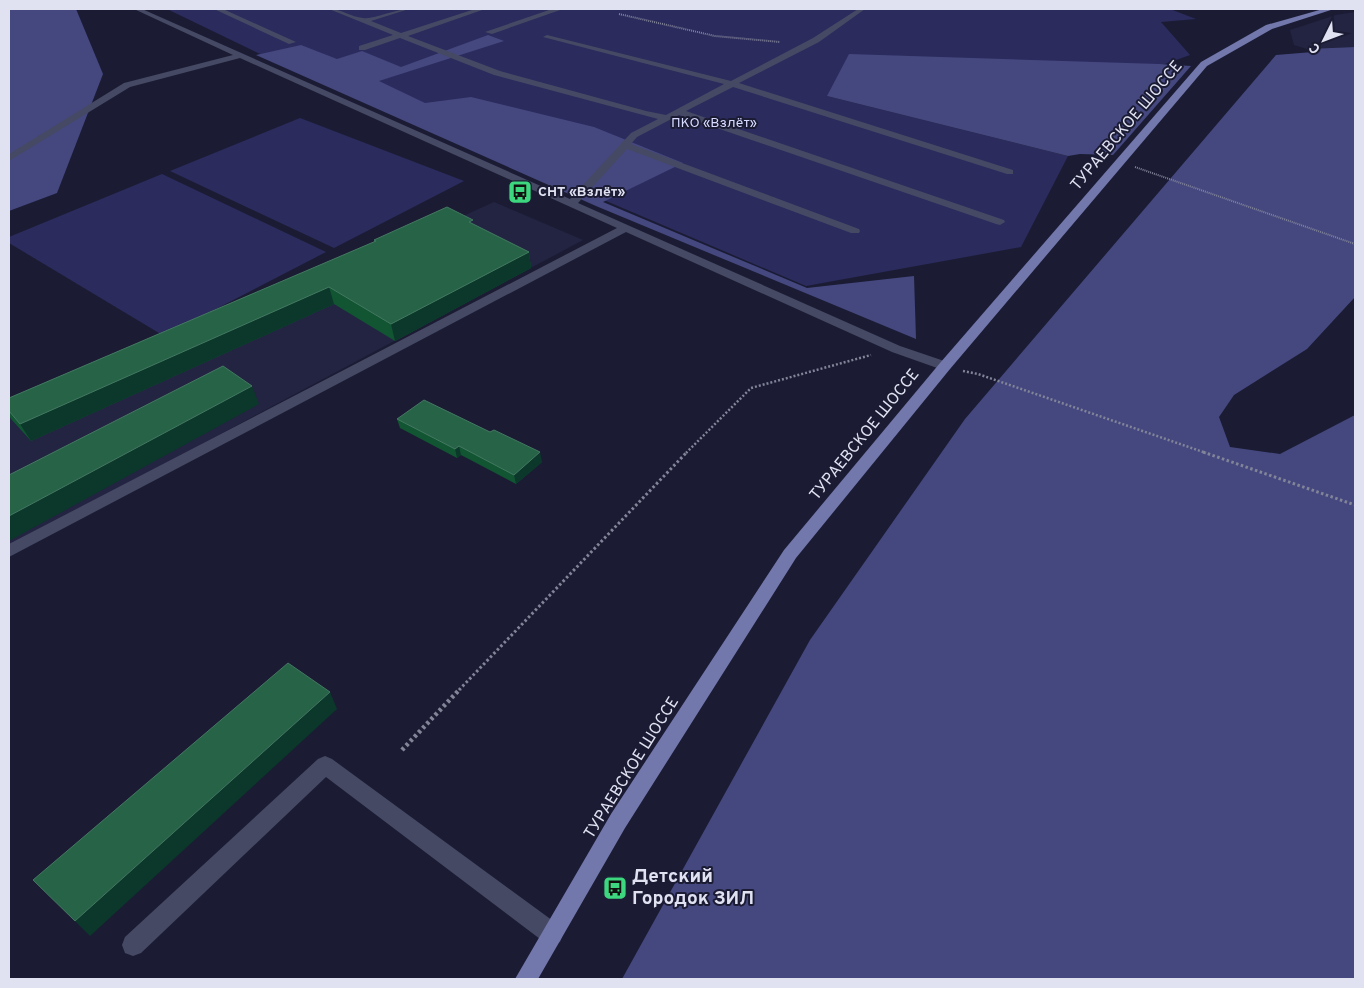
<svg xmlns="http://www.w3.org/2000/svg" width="1364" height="988" font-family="Overpass,sans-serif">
<rect width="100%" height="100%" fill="#1b1c34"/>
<g fill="#232442">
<polygon points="1355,12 1355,47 1307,49 1294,45 1290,30 1336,15"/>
<polygon points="494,202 583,240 9,547 9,414 142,362"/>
</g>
<g fill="#2b2b5d">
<polygon points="167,9 1170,9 1196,19 1161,22 1190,55 1162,65 827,96 1068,156 1021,247 806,286 258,53"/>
<polygon points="300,118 464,181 334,248 170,171"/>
<polygon points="162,174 326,252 164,336 9,243 9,237"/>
</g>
<g fill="#45487f">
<polygon points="9,9 76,9 103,74 57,193 9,211"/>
<polygon points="488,35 504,41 379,81 425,103 471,97 594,127 683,163 603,202 807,288 914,276 916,339 596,206 256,55 301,45 337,59 362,51 401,67"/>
<polygon points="1355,47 1355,297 1307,349 1234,395 1219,417 1230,447 1280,454 1355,415 1355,979 622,979 810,640 965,419 1276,55 1313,52 1307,49"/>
<polygon points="849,54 1159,64 1191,66 1113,155 1080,154 1068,156 827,96"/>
</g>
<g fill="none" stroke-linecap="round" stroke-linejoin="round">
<g stroke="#828498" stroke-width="2" stroke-dasharray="1 1" stroke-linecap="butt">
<polyline points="619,14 715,36 780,42"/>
<polyline points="1135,167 1355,244"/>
</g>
<g stroke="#828498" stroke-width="2.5" stroke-dasharray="2 2" stroke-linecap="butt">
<polyline points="963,371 978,374 1206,453"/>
<polyline points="686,453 751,388 871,355"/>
</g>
<g stroke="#828498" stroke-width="3" stroke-dasharray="2.5 2.5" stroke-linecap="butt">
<polyline points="1203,452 1355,505"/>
<polyline points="459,690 687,452"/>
</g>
<polyline stroke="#828498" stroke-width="4.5" stroke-dasharray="3 3" stroke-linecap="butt" points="402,750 460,689"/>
<g fill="#464964" fill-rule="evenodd">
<path d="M134,9h8l428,190 61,-66 27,-14 -164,-44 -94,-37 -35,12h-6v-4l34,-11 -64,-26c13,0 22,8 34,9 10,2 32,-9 46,-9l-38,12 30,12 74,-24h10l-77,27 92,35 146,40 20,4 58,-31 -181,-47 4,-2 184,46 82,-43 45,-29h7l-46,33 -80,41 274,87v4h-6l-274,-87 -47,24 318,109 1,2 -5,3 -4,-1 -317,-109 -42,22 -6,7 228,85 1,2 -1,2h-8l-224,-84 -49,54 322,143 50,17 1,3 -1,3h-10l-48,-17 -266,-120 -617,325v-13l608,-316 -377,-170 -110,29 -121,74v-7l115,-71 109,-28z"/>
<polygon points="214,9 223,9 296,42 289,44"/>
<polygon points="552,9 563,9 492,34 485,32"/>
<polygon points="325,756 332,759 560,926 563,934 560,942 552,945 544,942 326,777 141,953 133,956 125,953 122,945 125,937 318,759"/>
</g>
<polygon fill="#7277ac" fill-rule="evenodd" points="1323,9 1334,9 1272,29 1207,66 950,369 796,558 625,828 538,979 515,979 611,814 784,550 940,363 1201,62 1266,25"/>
</g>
<g fill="#115532">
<polygon points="474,225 529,252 531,268 395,341 334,304 31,441 11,419 9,415 9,398 374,242 374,240"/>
<polygon points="397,419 542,462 516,484 461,455 457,458 400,428"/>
</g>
<g fill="#0b382a">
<polygon points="529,252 531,268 395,341 391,324"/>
<polygon points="329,287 334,304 31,441 20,424"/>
<polygon points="252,386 259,404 9,541 9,516"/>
<polygon points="459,446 461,455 457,458 455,449"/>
<polygon points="540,452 542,462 516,484 514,475"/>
<polygon points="330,692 337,709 90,936 75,921"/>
</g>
<g fill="#276447" stroke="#447862">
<polygon points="447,207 473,220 469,222 529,252 391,324 329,287 20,424 9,411 9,398 376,241 374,240"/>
<polygon points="223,366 252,386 9,516 9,475"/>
<polygon points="424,400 490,432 494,430 540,452 514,475 459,446 455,449 397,419"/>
<polygon points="288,663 330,692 75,921 33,880"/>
</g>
<defs>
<g id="bus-square" transform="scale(1.25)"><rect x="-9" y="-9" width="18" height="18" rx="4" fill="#3cd77e" stroke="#1b1c34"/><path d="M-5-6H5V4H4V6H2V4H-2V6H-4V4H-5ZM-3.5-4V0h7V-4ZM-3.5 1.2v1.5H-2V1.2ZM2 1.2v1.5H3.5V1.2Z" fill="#111"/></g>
</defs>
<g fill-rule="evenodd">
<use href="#bus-square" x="520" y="192"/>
<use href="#bus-square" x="615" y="888"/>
</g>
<g text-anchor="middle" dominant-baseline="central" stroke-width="4" stroke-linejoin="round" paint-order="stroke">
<g font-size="14" fill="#d7dbff" stroke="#1b1c34">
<text x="714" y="123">ПКО «Взлёт»</text>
</g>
<g font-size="14" font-weight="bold" fill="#e0e2f2" stroke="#1b1c34" text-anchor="start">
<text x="538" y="192">СНТ «Взлёт»</text>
</g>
<g font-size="16" fill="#e0e2f2" stroke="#1b1c34">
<text transform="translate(1127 126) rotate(-50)">ТУРАЕВСКОЕ ШОССЕ</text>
<text transform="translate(865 435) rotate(-51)">ТУРАЕВСКОЕ ШОССЕ</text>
<text transform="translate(632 768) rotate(-58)">ТУРАЕВСКОЕ ШОССЕ</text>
</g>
<g font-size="19" font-weight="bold" fill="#e0e2f2" stroke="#1b1c34" text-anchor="start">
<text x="632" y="877">Детский<tspan x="632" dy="22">Городок ЗИЛ</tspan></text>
</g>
</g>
<rect width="1364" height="988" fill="none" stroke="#e0e2f2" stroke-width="20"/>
<g transform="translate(1324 40) rotate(228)" stroke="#1b1c34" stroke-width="4" paint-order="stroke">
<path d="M0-4L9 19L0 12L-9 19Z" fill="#e0e2f2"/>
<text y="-8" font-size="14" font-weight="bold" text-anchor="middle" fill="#e0e2f2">С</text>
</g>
</svg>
